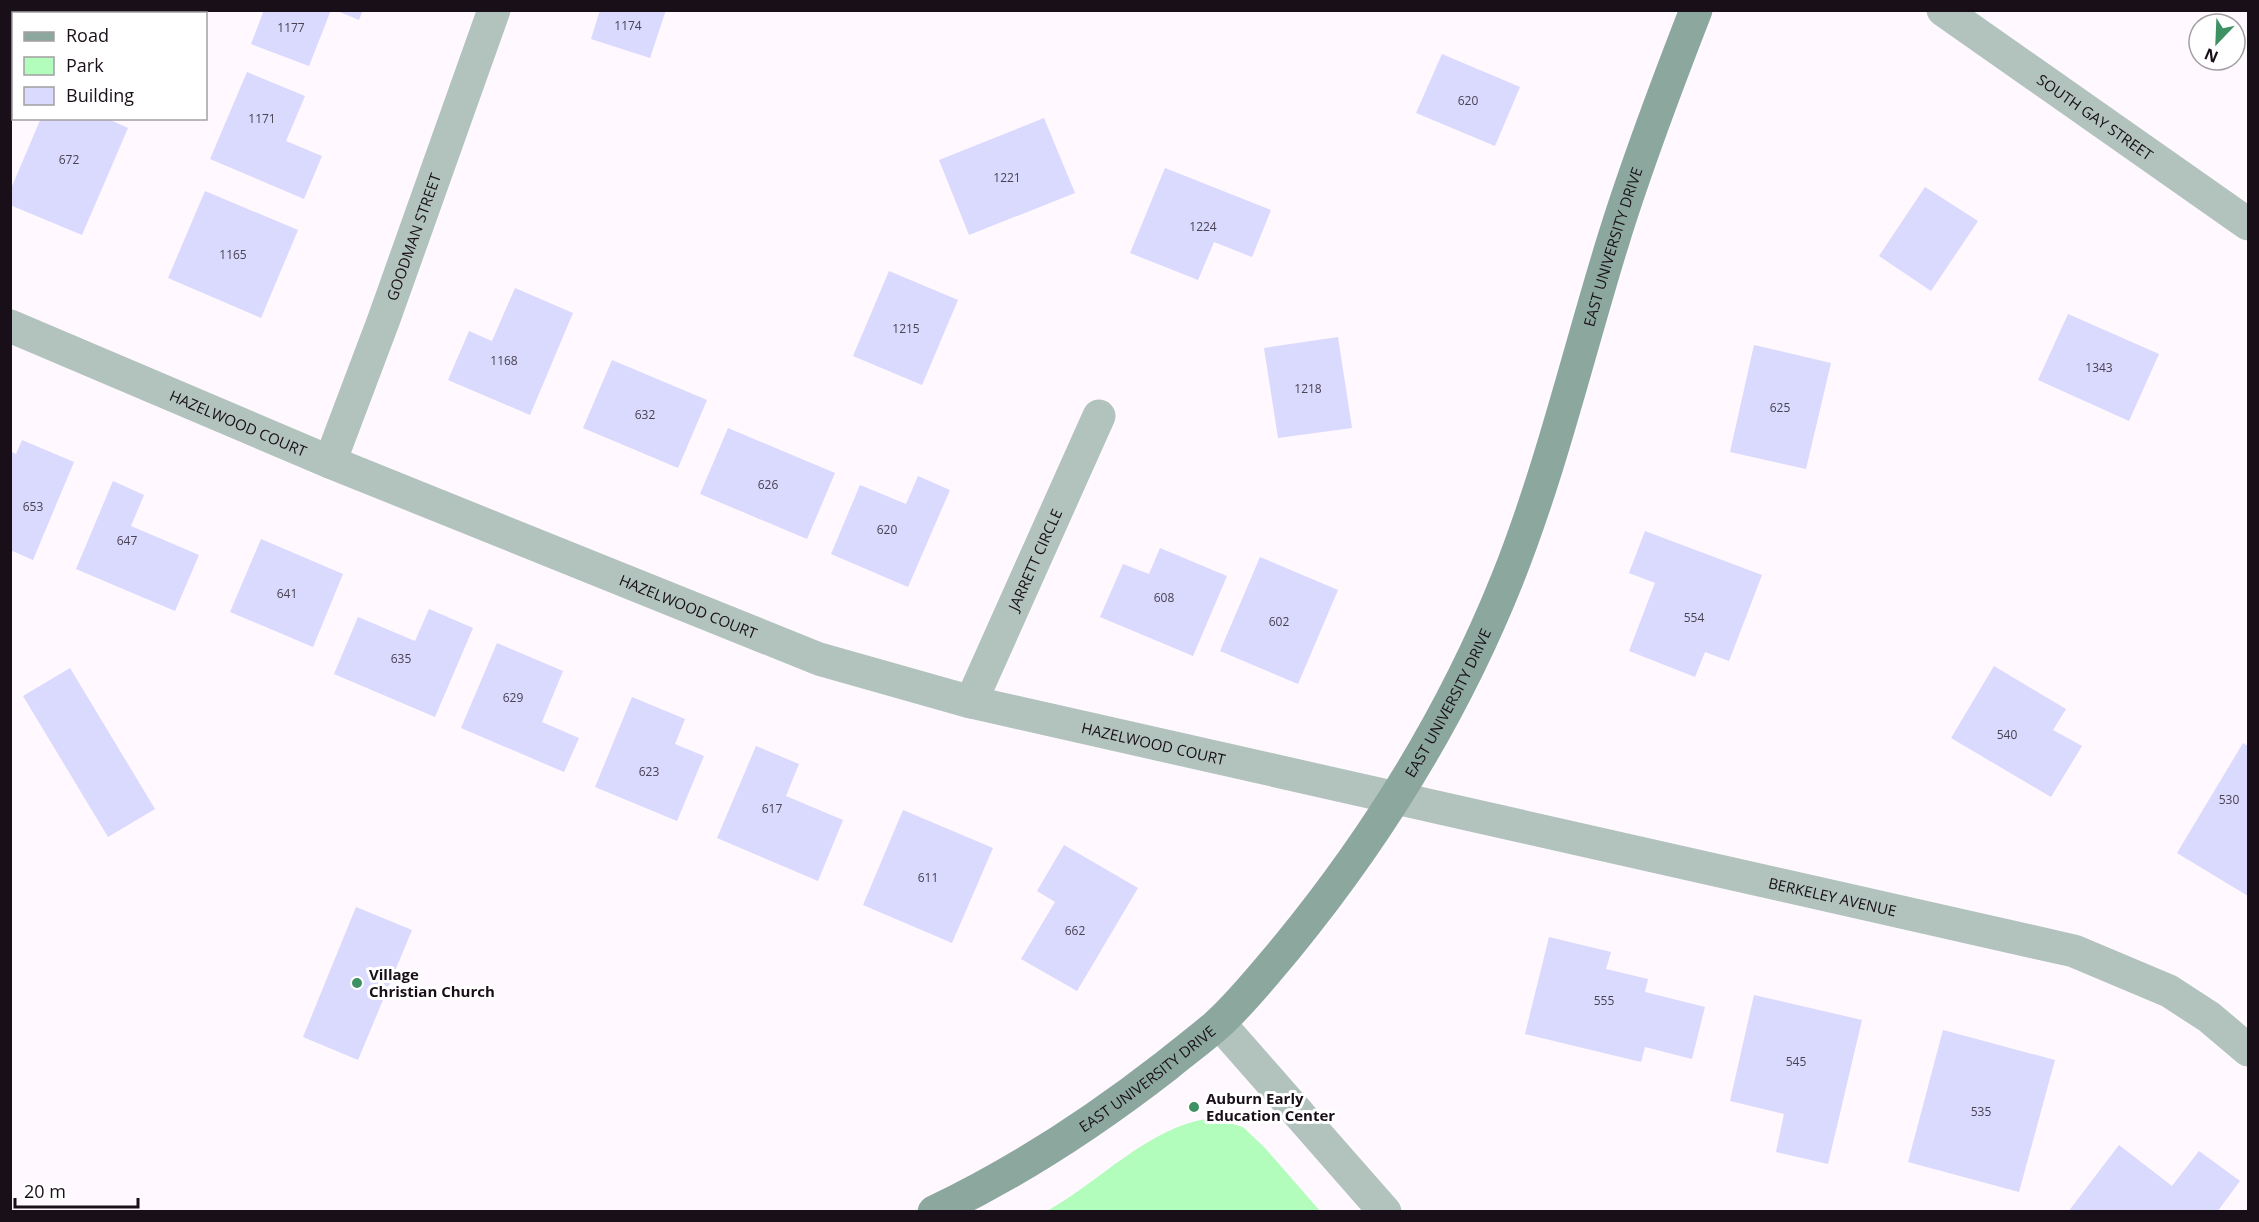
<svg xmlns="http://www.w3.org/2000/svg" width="2259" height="1222" font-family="'Open Sans',sans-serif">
<rect width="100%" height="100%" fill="#fff8fe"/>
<path fill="#b2fcbc" d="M1211,1118l32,9 22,21 55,63h-273c54,-30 101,-84 164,-93z"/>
<g fill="#dad9fe">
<polygon points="264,10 331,10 309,66 251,44"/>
<polygon points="335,10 363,10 359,20"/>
<polygon points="600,10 666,10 650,58 591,39"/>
<polygon points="1442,54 1520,87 1495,146 1416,113"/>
<polygon points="247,72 305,96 286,141 322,156 304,199 210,159"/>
<polygon points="41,118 106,118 128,128 82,235 10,205 10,191"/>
<polygon points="1044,118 1075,193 969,235 939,160"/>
<polygon points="1165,168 1271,210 1252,257 1214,242 1198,280 1130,253"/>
<polygon points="1925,187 1978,221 1931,291 1879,256"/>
<polygon points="205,191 298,230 261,318 168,278"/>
<polygon points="889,271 958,300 922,385 853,356"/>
<polygon points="515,288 573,313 530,415 448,380 469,331 492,341"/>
<polygon points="2068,314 2159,354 2129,421 2038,380"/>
<polygon points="1338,337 1352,428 1278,438 1264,348"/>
<polygon points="1754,345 1831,363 1806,469 1730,452"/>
<polygon points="612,360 707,400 678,468 583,428"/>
<polygon points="728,428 835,473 807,539 700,494"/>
<polygon points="22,440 74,462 33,560 10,550 10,451 16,454"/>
<polygon points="918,476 950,490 908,587 831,554 860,485 906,504"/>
<polygon points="113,481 144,495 131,526 199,555 175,611 76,569"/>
<polygon points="1645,531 1762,575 1729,661 1705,652 1695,677 1629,651 1655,583 1629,573"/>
<polygon points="261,539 343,574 313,647 230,612"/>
<polygon points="1160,548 1227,576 1193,656 1100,617 1123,564 1149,574"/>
<polygon points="1260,557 1338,590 1298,684 1220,651"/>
<polygon points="429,609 473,628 435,717 334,674 358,617 415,641"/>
<polygon points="497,643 563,671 542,722 579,738 564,772 461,728"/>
<polygon points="1994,666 2066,709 2053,730 2082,746 2051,797 1951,738"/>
<polygon points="70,668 155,809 108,837 23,696"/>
<polygon points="632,697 685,719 675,744 704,756 677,821 595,787"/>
<polygon points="2243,743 2248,746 2248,896 2177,853"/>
<polygon points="756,746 799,764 786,796 843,820 818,881 717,838"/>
<polygon points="903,810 993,848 952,943 863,905"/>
<polygon points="1064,845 1138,888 1077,991 1021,959 1055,902 1037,891"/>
<polygon points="356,907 412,930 358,1060 303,1037"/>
<polygon points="1549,937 1611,952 1606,969 1648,979 1645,992 1705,1007 1692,1059 1645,1047 1641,1062 1525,1034"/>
<polygon points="1754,995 1862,1020 1828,1164 1776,1152 1784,1114 1730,1101"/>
<polygon points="1943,1030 2055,1060 2019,1192 1908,1162"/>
<polygon points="2119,1145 2172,1186 2199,1151 2240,1181 2217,1212 2068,1212"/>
</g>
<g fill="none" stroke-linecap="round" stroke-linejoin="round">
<g stroke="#b1c3bc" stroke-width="33">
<path id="s1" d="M1943,10l305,214"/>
<path id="s2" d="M10,326l320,136 489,197 152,43 1103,249 95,40 40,26 39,33"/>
<path id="s3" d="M330,462l54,-143 110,-309"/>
<path id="s4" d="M971,702l128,-286"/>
<polyline points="1219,1023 1385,1212"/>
</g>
<path stroke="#8ca89e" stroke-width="33" id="s5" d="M934,1212c82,-39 160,-90 232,-146 17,-14 35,-27 52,-42 25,-23 47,-51 69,-77 90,-110 167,-235 220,-367 44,-110 71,-226 106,-339 24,-78 53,-154 83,-231"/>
</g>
<g fill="#3d9163" stroke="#fff" stroke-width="2">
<circle cx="357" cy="983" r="6"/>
<circle cx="1194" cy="1107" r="6"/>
</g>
<g text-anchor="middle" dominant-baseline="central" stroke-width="6" stroke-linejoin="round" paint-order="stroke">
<g font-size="12" fill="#494252">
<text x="628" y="25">1174</text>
<text x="291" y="27">1177</text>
<text x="1468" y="100">620</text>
<text x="262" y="118">1171</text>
<text x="69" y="159">672</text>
<text x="1007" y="177">1221</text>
<text x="1203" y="226">1224</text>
<text x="233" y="254">1165</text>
<text x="906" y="328">1215</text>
<text x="504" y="360">1168</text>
<text x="2099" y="367">1343</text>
<text x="1308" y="388">1218</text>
<text x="1780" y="407">625</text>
<text x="645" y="414">632</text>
<text x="768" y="484">626</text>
<text x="33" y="506">653</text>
<text x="887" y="529">620</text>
<text x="127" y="540">647</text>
<text x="287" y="593">641</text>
<text x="1164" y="597">608</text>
<text x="1694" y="617">554</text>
<text x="1279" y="621">602</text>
<text x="401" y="658">635</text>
<text x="513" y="697">629</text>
<text x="2007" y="734">540</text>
<text x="649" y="771">623</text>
<text x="2229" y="799">530</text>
<text x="772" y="808">617</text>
<text x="928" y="877">611</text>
<text x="1075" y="930">662</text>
<text x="1604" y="1000">555</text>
<text x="1796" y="1061">545</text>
<text x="1981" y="1111">535</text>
</g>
<g font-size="15" fill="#190f18" stroke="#fff">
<text stroke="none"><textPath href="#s1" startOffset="186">SOUTH GAY STREET</textPath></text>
<text stroke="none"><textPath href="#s3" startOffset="240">GOODMAN STREET</textPath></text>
<text stroke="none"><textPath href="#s5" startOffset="1224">EAST UNIVERSITY DRIVE</textPath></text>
<text stroke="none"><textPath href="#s2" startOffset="248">HAZELWOOD COURT</textPath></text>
<text stroke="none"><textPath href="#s4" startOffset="156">JARRETT CIRCLE</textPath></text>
<text stroke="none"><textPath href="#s2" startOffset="734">HAZELWOOD COURT</textPath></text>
<text stroke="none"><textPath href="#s5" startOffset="738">EAST UNIVERSITY DRIVE</textPath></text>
<text stroke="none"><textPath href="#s2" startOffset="1220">HAZELWOOD COURT</textPath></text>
<text stroke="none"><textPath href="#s2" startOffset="1916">BERKELEY AVENUE</textPath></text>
<text stroke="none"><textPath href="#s5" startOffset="252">EAST UNIVERSITY DRIVE</textPath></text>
</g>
<g font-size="15" font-weight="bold" fill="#190f18" stroke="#fff" text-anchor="start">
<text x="369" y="974">Village<tspan x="369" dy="17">Christian Church</tspan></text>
<text x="1206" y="1098">Auburn Early<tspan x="1206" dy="17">Education Center</tspan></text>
</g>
</g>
<rect width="2259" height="1222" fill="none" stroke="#190f18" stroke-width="24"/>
<rect x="12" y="12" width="195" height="108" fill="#ffffff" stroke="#a39fa3" stroke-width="1.5"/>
<rect x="24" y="32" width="30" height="9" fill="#8ca89e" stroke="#a39fa3" stroke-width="1.5"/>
<text x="66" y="42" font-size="18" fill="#190f18">Road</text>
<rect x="24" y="57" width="30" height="18" fill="#b2fcbc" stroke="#a39fa3" stroke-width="1.5"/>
<text x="66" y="72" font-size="18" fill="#190f18">Park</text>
<rect x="24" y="87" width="30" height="18" fill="#dad9fe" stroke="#a39fa3" stroke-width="1.5"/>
<text x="66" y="102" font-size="18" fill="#190f18">Building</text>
<g transform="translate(2217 42) rotate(203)"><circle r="28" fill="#ffffff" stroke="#a39fa3" stroke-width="1.5"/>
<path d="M0-4.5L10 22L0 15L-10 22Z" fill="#3d9163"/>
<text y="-9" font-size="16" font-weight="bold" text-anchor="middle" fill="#190f18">N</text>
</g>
<path d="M15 1198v9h123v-9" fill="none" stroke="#190f18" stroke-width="3"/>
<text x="24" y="1198" font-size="18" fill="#190f18" stroke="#ffffff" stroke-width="4.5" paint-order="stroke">20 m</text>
</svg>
